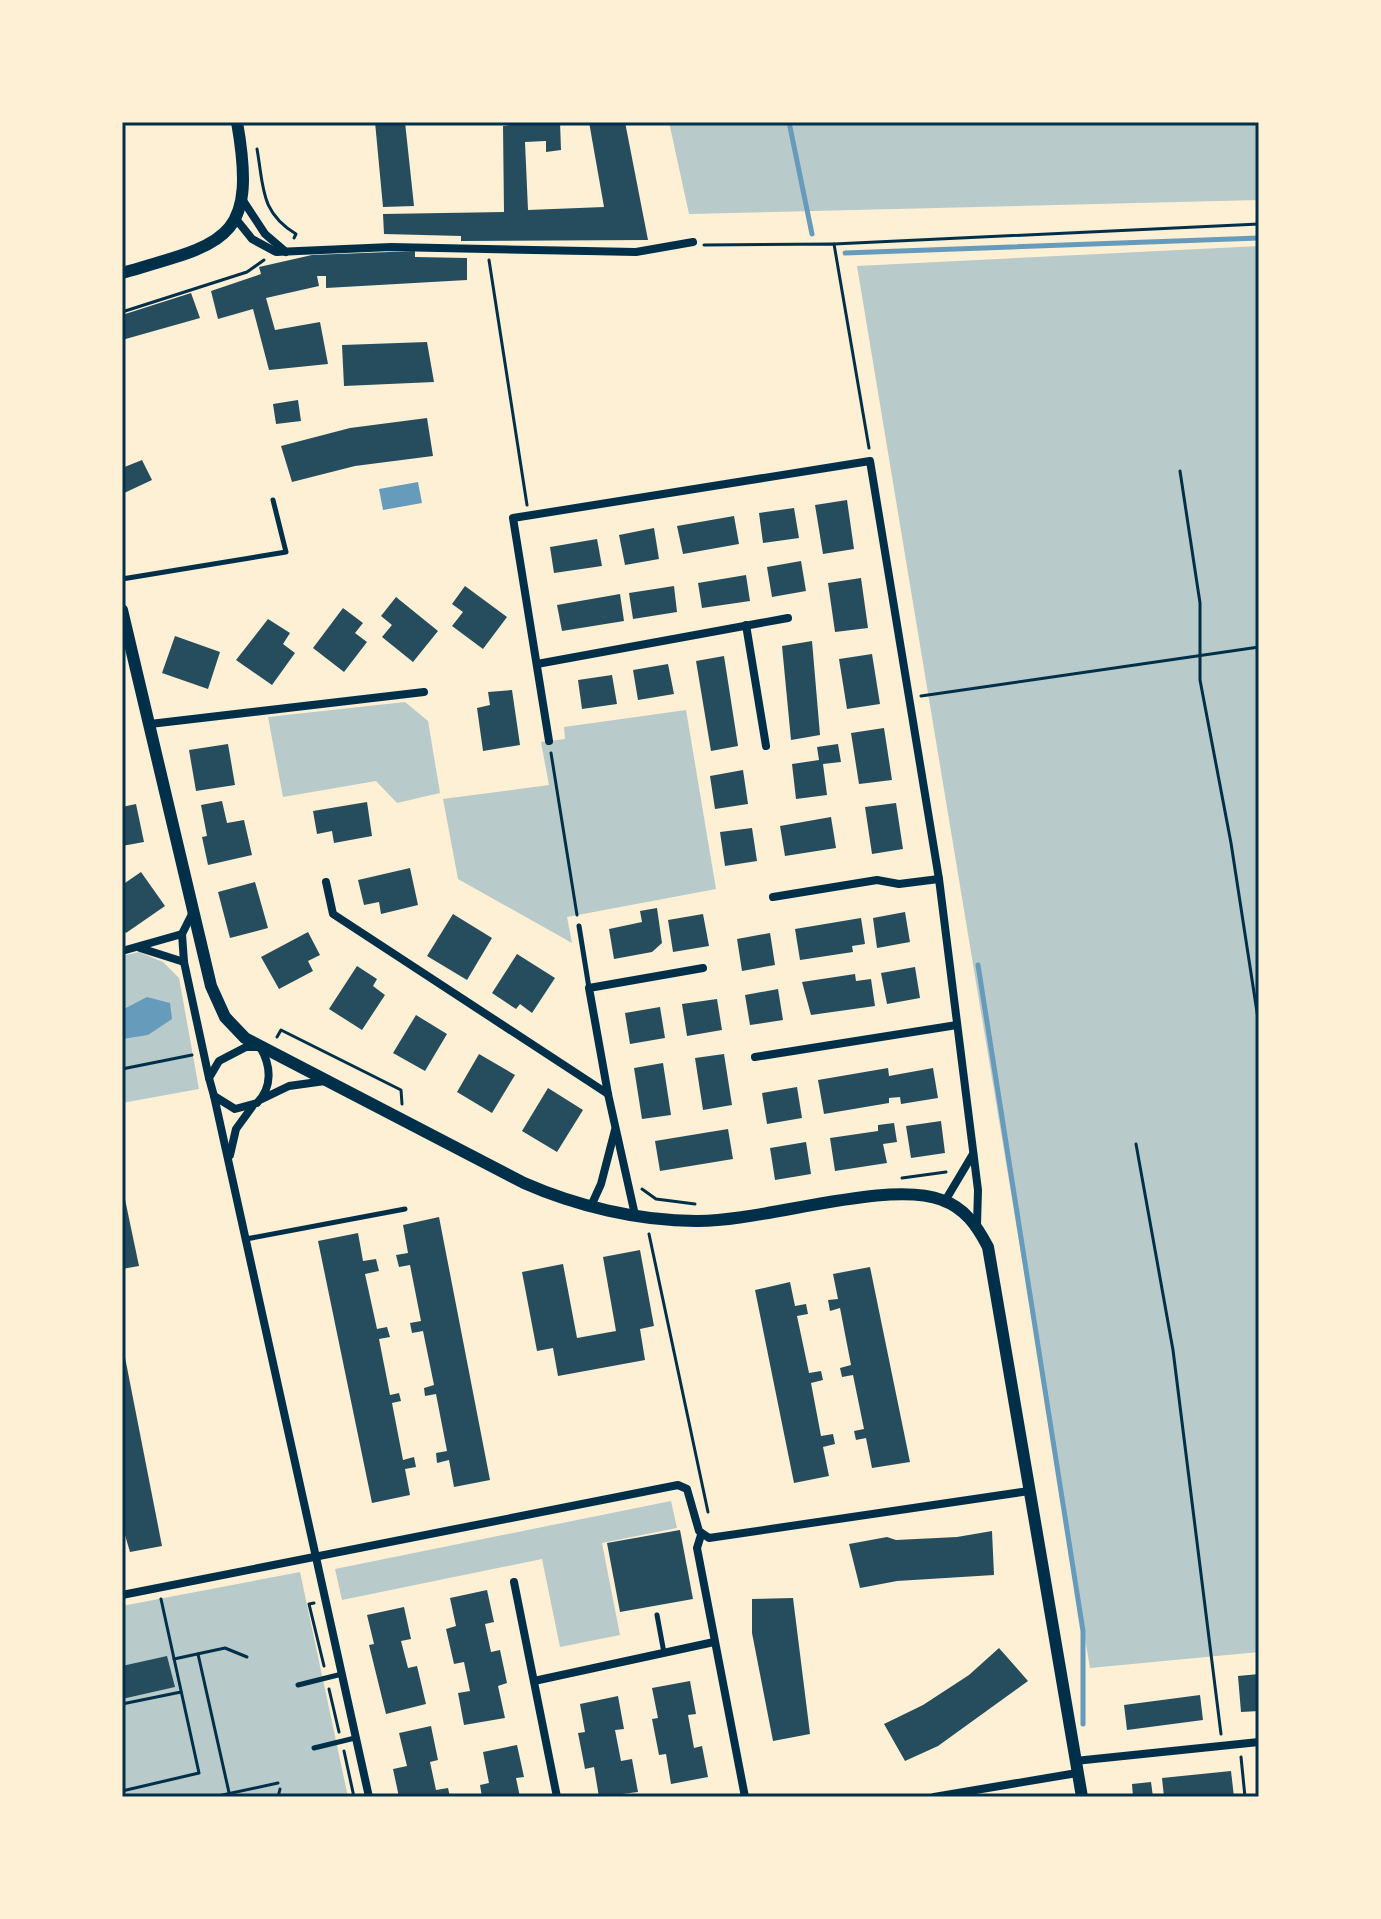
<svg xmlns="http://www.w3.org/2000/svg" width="1381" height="1919" font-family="'Work Sans',sans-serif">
<rect width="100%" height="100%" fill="#fdf0d5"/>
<g fill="#b9caca">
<polygon points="669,122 1259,122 1259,200 689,214"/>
<polygon points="1259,246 1259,1652 1090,1668 857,266"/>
<polygon points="405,702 428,721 440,793 397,803 376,781 283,797 268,717"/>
<polygon points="686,710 716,889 567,917 572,943 458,879 443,799 549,785 541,742 565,739 564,727"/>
<polygon points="139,952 163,962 179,978 199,1089 122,1103 122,956"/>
<polygon points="671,1501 677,1528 602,1543 620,1635 560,1647 542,1559 342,1600 335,1569"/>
<polygon points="300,1572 348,1797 122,1797 122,1606"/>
</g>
<g fill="#669bbc">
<polygon points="418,482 422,503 383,510 379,489"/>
<polygon points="147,997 170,1003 172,1019 148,1035 122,1039 122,1010"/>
</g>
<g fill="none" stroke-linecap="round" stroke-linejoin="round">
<g stroke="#669bbc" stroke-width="5">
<polyline points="789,122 812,234"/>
<polyline points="845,253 1259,238"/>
<polyline points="978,965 1083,1631 1083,1724"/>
</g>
</g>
<g fill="#264d5e">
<polygon points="375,122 405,122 414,206 383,207"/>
<polygon points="533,122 560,122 561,150 546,152 546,141 525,142 528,210 604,207 589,122 625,122 648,240 461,241 461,236 384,234 383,214 504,212 503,126"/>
<polygon points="415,251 415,257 467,258 467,280 326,288 326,276 317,276 319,286 266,298 275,330 320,322 328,364 269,370 253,309 218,319 211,291 261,274 259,267 312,255"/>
<polygon points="191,293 200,318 122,340 122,315"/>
<polygon points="427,342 434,382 344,386 342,345"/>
<polygon points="298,400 301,421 276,424 273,404"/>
<polygon points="427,418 433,456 355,466 292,482 281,446 350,428"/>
<polygon points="142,460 152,480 122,494 122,468"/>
<polygon points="847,500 854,549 823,554 815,505"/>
<polygon points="794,508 799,538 763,543 759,513"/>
<polygon points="734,516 739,544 683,554 677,526"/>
<polygon points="654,528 659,559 625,565 619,535"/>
<polygon points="597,539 602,566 554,573 550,547"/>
<polygon points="801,561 806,591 772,597 767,567"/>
<polygon points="746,575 750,601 702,608 698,583"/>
<polygon points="861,578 868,628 835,632 828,583"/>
<polygon points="465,586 507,617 483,649 452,626 463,612 452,604"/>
<polygon points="674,586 677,612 633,619 629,593"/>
<polygon points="620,594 624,621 562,631 557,605"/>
<polygon points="396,597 438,631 413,662 382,637 392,625 381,616"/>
<polygon points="343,608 363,623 355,633 367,642 344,672 313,648"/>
<polygon points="268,619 290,633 283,644 295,653 272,685 236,660"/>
<polygon points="175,636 220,652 208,689 162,673"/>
<polygon points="812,641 820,735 791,740 782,646"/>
<polygon points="872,654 880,704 847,709 839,659"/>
<polygon points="724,656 738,746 711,751 696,661"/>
<polygon points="668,664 674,694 638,700 633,670"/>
<polygon points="612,675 617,704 582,709 578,680"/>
<polygon points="512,690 520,745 483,751 477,708 490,705 488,692"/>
<polygon points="884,728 892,780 859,784 851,733"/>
<polygon points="228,744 235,785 196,791 189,750"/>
<polygon points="838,744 841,762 823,764 827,795 796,799 792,764 819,760 817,747"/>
<polygon points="743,770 748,804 715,809 710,776"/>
<polygon points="222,801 227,823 244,820 252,855 208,865 202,837 207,836 201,805"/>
<polygon points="367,802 372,836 334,843 332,831 317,834 313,811"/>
<polygon points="896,803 903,849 872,854 865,807"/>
<polygon points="136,804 144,842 122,846 122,807"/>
<polygon points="831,817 836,848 785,856 780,826"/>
<polygon points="752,828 757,861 725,866 720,832"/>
<polygon points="410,868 418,905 381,914 379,902 364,905 358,880"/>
<polygon points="141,872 165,906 126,933 122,928 122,885"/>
<polygon points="255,882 268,928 230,938 218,892"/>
<polygon points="657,908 662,943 652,952 614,959 609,929 642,922 640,911"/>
<polygon points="905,912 910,942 877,948 873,918"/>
<polygon points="453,914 492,938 467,980 427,956"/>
<polygon points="703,914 709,946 673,952 668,920"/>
<polygon points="861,918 865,944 852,946 853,952 800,960 795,929"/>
<polygon points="308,932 320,955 308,961 313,971 279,989 261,957"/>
<polygon points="770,933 775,965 742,971 737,939"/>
<polygon points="517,954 555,978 532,1013 520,1004 516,1009 492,993"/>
<polygon points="357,966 377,979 373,986 385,995 362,1030 329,1009"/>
<polygon points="915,967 920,998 887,1004 881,973"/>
<polygon points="855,974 856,981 871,979 875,1006 811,1015 802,982"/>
<polygon points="778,989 783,1020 750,1025 745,995"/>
<polygon points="717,999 722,1030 687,1036 682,1004"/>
<polygon points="660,1007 665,1038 630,1044 625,1013"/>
<polygon points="416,1015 447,1034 425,1071 393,1053"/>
<polygon points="479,1054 515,1075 492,1113 457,1092"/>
<polygon points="724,1054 732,1105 703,1110 695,1058"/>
<polygon points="663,1063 671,1115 642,1119 634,1068"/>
<polygon points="888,1068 889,1076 933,1068 938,1098 901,1104 900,1097 889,1098 889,1103 824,1114 818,1080"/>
<polygon points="797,1087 802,1118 767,1124 762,1093"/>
<polygon points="548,1088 583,1110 557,1152 522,1131"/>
<polygon points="941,1121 945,1153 911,1158 906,1126"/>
<polygon points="894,1123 897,1142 883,1144 887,1163 835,1171 830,1138 878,1131 878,1125"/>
<polygon points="728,1129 733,1159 660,1171 655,1141"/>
<polygon points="806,1142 811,1174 775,1180 770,1148"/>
<polygon points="122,1185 139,1266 122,1269"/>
<polygon points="439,1217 490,1480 454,1487 449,1460 437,1463 436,1453 447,1451 436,1394 425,1396 424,1388 434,1385 423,1331 412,1333 410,1323 421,1321 410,1265 399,1267 396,1255 408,1253 403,1225"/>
<polygon points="358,1233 363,1261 376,1259 379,1271 365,1274 377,1329 387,1327 390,1337 379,1339 390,1395 399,1393 401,1401 392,1403 403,1460 414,1457 416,1467 405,1469 410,1495 372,1503 318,1241"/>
<polygon points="640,1250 654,1326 640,1329 645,1360 558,1376 553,1348 537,1351 522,1272 563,1264 577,1338 616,1331 603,1257"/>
<polygon points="870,1267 910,1462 872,1468 866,1438 856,1440 854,1431 864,1429 853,1375 842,1377 840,1368 851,1365 840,1308 830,1311 828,1300 838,1299 833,1274"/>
<polygon points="790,1282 795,1306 806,1304 808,1314 797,1316 809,1373 821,1371 823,1380 811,1383 821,1436 833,1434 835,1444 823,1447 829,1476 794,1483 755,1290"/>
<polygon points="122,1342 162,1546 130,1552 122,1525"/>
<polygon points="680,1530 693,1599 620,1612 607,1543"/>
<polygon points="992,1531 994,1575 897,1581 860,1588 849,1544 887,1537 896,1540 957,1537"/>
<polygon points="487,1590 494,1622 485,1624 491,1652 500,1650 507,1683 498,1686 505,1718 464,1725 458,1693 470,1691 464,1662 454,1664 446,1629 456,1626 450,1598"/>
<polygon points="793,1598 810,1734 773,1741 752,1633 752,1599"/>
<polygon points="404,1607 411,1639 401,1641 408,1668 417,1666 426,1704 386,1714 369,1645 374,1644 367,1615"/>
<polygon points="999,1648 1028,1681 938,1746 905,1761 884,1724 923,1705 969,1675"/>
<polygon points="167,1656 175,1687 122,1699 122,1666"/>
<polygon points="1259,1674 1259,1711 1241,1712 1238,1676"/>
<polygon points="690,1681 696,1714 688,1715 694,1748 702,1746 708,1777 671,1784 666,1754 659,1755 652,1719 658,1718 652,1688"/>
<polygon points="1200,1695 1203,1720 1127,1730 1124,1705"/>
<polygon points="618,1696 624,1729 615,1730 621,1761 632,1759 638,1792 599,1797 594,1767 585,1769 578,1733 585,1732 580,1704"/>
<polygon points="431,1726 438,1760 430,1762 436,1790 448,1788 450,1797 399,1797 393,1769 407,1766 399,1733"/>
<polygon points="517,1745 524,1777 516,1778 520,1797 482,1797 480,1785 489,1783 483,1752"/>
<polygon points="1231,1771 1234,1797 1164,1797 1162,1778"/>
<polygon points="1151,1782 1153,1797 1133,1797 1132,1784"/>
</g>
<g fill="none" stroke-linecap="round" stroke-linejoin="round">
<g stroke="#003049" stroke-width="3">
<path d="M257,149c7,39 3,63 39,85l-2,4"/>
<polyline points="834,244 1259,224"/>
<polyline points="704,245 834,244 869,448"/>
<polyline points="489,260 527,505"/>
<polyline points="122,312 247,272 264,260"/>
<polyline points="1180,471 1200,603 1200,680 1231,843 1259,1025"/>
<polyline points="921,696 1259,647"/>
<polyline points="551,753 577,915"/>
<polyline points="277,1037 281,1030 401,1090 402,1104"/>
<polyline points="122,1069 192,1055"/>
<polyline points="1136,1144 1173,1350 1221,1734"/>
<polyline points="902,1178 946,1172"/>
<polyline points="642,1189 656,1199 695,1204"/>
<polyline points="649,1234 708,1512"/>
<polyline points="314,1603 309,1604 324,1666"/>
<polyline points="198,1654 230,1797"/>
<polyline points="174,1659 225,1648 247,1657"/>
<polyline points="329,1689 339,1732"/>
<polyline points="122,1704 181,1692"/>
<polyline points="344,1751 354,1797"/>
<polyline points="1241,1757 1245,1797"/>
<polyline points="122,1791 199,1773 161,1599"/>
<polyline points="213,1797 278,1783"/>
<polyline points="278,1797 280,1789"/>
</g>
<g stroke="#003049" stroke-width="5">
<polyline points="122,579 286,552 273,500"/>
<polyline points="579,926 589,988"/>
<polyline points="246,1239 405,1209"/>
<polyline points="657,1615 664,1653"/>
<polyline points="298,1685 342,1674"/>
<polyline points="314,1748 355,1738"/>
</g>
<g stroke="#003049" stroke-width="8">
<polyline points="242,199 265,234 286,252"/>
<polyline points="236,219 252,239 276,252 391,247 636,252 693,242"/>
<polyline points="746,625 766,746"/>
<polyline points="537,664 788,618"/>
<polyline points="150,724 424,692"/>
<polyline points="549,741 513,518 870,461 939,879 978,1190 977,1225"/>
<polyline points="326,882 333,914 608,1094"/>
<polyline points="773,897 877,880 899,884 939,879"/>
<polyline points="193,912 182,934 184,962 209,1078"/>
<polyline points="140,948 184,962"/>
<polyline points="122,951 182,934"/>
<path d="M246,1047h14c11,18 13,40 -3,56l-22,6 -21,-13 -5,-18 10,-17z"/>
<polyline points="755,1057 957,1025"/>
<polyline points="214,1096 369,1797"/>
<polyline points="262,1099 289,1086 325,1081"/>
<polyline points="230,1155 236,1129 252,1107"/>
<polyline points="945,1201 973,1154"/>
<polyline points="591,1206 601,1184 615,1130"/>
<polyline points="635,1215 608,1094 589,988 703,968"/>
<polyline points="701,1535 697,1548 745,1797"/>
<polyline points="514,1582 557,1797"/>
<polyline points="122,1595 678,1485 687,1489 699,1531 709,1538 1029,1491"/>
<polyline points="534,1681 714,1642"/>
<polyline points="1075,1761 1259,1742"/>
<polyline points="934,1797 1077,1773"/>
</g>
<g stroke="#003049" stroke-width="12">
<path d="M122,273c103,-30 136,-31 115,-151"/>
<path d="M122,610l89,376 14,31 20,21 279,145c52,23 115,38 172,38 67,1 191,-42 246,-21 23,8 35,26 46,47l94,550"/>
</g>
</g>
<rect width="1381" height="1919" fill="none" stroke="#fdf0d5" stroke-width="248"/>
<rect x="124" y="124" width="1133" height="1671" fill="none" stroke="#003049" stroke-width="3"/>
</svg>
